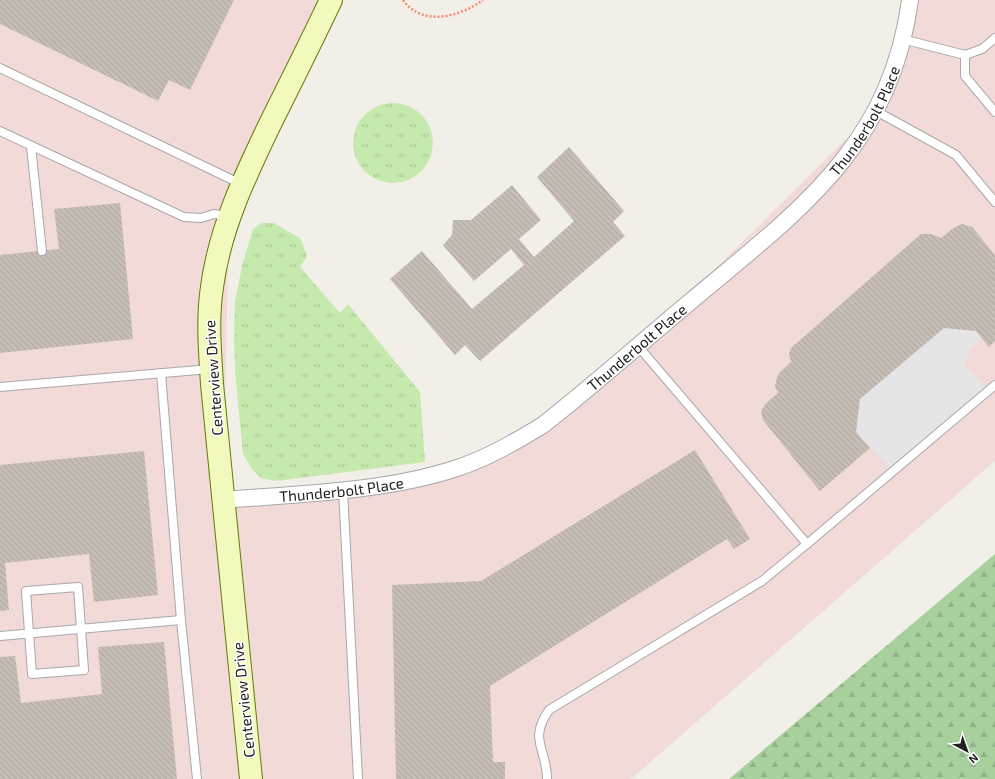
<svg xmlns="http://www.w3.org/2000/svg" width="995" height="779" font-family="'Exo 2',sans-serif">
<defs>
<pattern id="grass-tufts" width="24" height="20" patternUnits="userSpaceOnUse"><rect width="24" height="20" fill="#c6eaae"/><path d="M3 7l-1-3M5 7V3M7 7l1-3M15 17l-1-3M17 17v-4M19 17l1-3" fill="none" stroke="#aac895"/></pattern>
<pattern id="forest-firs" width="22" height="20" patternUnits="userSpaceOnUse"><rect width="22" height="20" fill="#a7d09c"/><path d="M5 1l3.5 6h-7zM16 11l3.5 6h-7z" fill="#8fb286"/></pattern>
<pattern id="building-back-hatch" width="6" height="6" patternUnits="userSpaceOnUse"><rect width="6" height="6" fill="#c6beb6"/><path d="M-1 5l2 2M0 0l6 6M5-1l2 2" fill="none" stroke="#aaa39c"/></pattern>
</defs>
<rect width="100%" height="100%" fill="#f1efe7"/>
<polygon fill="#f1dad7" points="0,0 327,0 229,216 223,500 343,490 510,445 638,346 878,107 903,0 995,0 995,461 631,779 0,779"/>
<g fill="url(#grass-tufts)">
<circle cx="393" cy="143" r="40"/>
<polygon points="262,223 273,223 300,238 307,256 300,267 340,313 348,304 420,392 425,462 276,481 261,478 251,468 243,454 236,382 234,340 235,302 242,266 253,229"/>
</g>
<polygon fill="url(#forest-firs)" points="995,554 995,779 729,779"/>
<polygon fill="#e5e5e5" points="944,328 976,331 982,339 969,350 965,365 988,390 892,472 856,432 860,399"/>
<g fill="url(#building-back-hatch)">
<polygon points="0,0 234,0 190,90 169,80 158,101 0,24"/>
<polygon points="569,147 624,211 613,222 625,236 480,361 465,345 455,355 390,279 422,251 472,309 524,265 511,249 474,281 443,245 452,235 453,220 471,220 512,185 541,220 519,239 534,257 574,221 537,177"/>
<polygon points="120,203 133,339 0,353 0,255 59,249 54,209"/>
<polygon points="962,224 972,227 995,255 995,341 989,347 976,331 944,328 860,399 856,432 870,448 820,491 763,420 761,411 766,403 778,393 775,386 777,377 780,372 791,362 789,354 791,348 921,234 931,234 941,238 955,227"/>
<polygon points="695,450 750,539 734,549 727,539 490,686 493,762 505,762 505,779 396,779 392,585 481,581"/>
<polygon points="144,451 158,595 94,602 89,554 5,563 9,610 0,611 0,465"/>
<polygon points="164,642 177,779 0,779 0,657 15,656 21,703 102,694 98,647"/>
</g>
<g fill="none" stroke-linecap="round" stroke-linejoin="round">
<g stroke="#a8a8a8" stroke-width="10">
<g id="lane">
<polyline points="902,39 965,55 982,49 995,38"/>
<polyline points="965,55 965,76 995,112"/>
<polyline points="0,68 241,184"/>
<polyline points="876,111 956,155 995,202"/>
<polyline points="0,131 184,217 201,218 214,214 229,216"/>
<polyline points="31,146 42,251"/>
<polyline points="638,346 807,544 995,385"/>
<polyline points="161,373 181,620 197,779"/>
<polyline points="0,387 210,369"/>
<polyline points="343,490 358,779"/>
<polygon points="78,587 84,670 32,674 26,591"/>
<polyline points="0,636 181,620"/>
<path d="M547,779c0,-30 -19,-39 2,-69l213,-129 45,-37"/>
</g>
</g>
<g stroke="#a8a8a8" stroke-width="18">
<g id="street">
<path id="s1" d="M223,500c74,-6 160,-8 231,-31 32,-10 61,-27 89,-44 51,-40 99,-83 148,-124 106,-89 199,-153 219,-301"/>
</g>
</g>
<g stroke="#647a05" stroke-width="24">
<path id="secondary" d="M251,779l-39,-395c-2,-33 -5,-64 0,-97 8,-60 34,-113 60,-167 20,-40 40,-80 59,-120"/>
</g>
<path stroke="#fa896f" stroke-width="2.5" stroke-dasharray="2 2" stroke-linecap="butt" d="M403,0c19,27 57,17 80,0"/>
<use href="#lane" stroke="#fff" stroke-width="8"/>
<use href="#street" stroke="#fff" stroke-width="16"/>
<use href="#secondary" stroke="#f1fabc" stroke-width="22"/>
</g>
<g text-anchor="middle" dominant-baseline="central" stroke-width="3" stroke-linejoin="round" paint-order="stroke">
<g font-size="15" fill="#212121" stroke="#fff">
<text stroke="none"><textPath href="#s1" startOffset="779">Thunderbolt Place</textPath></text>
<text stroke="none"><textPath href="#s1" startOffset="455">Thunderbolt Place</textPath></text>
<text transform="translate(213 378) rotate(-94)">Centerview Drive</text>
<text stroke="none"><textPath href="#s1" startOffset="119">Thunderbolt Place</textPath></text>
<text transform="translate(243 700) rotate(-96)">Centerview Drive</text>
</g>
</g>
<g transform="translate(967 751) rotate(139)" stroke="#ffffff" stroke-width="3" paint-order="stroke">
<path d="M0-3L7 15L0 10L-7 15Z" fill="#212121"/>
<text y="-6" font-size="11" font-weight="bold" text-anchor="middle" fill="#212121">N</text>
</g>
</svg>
